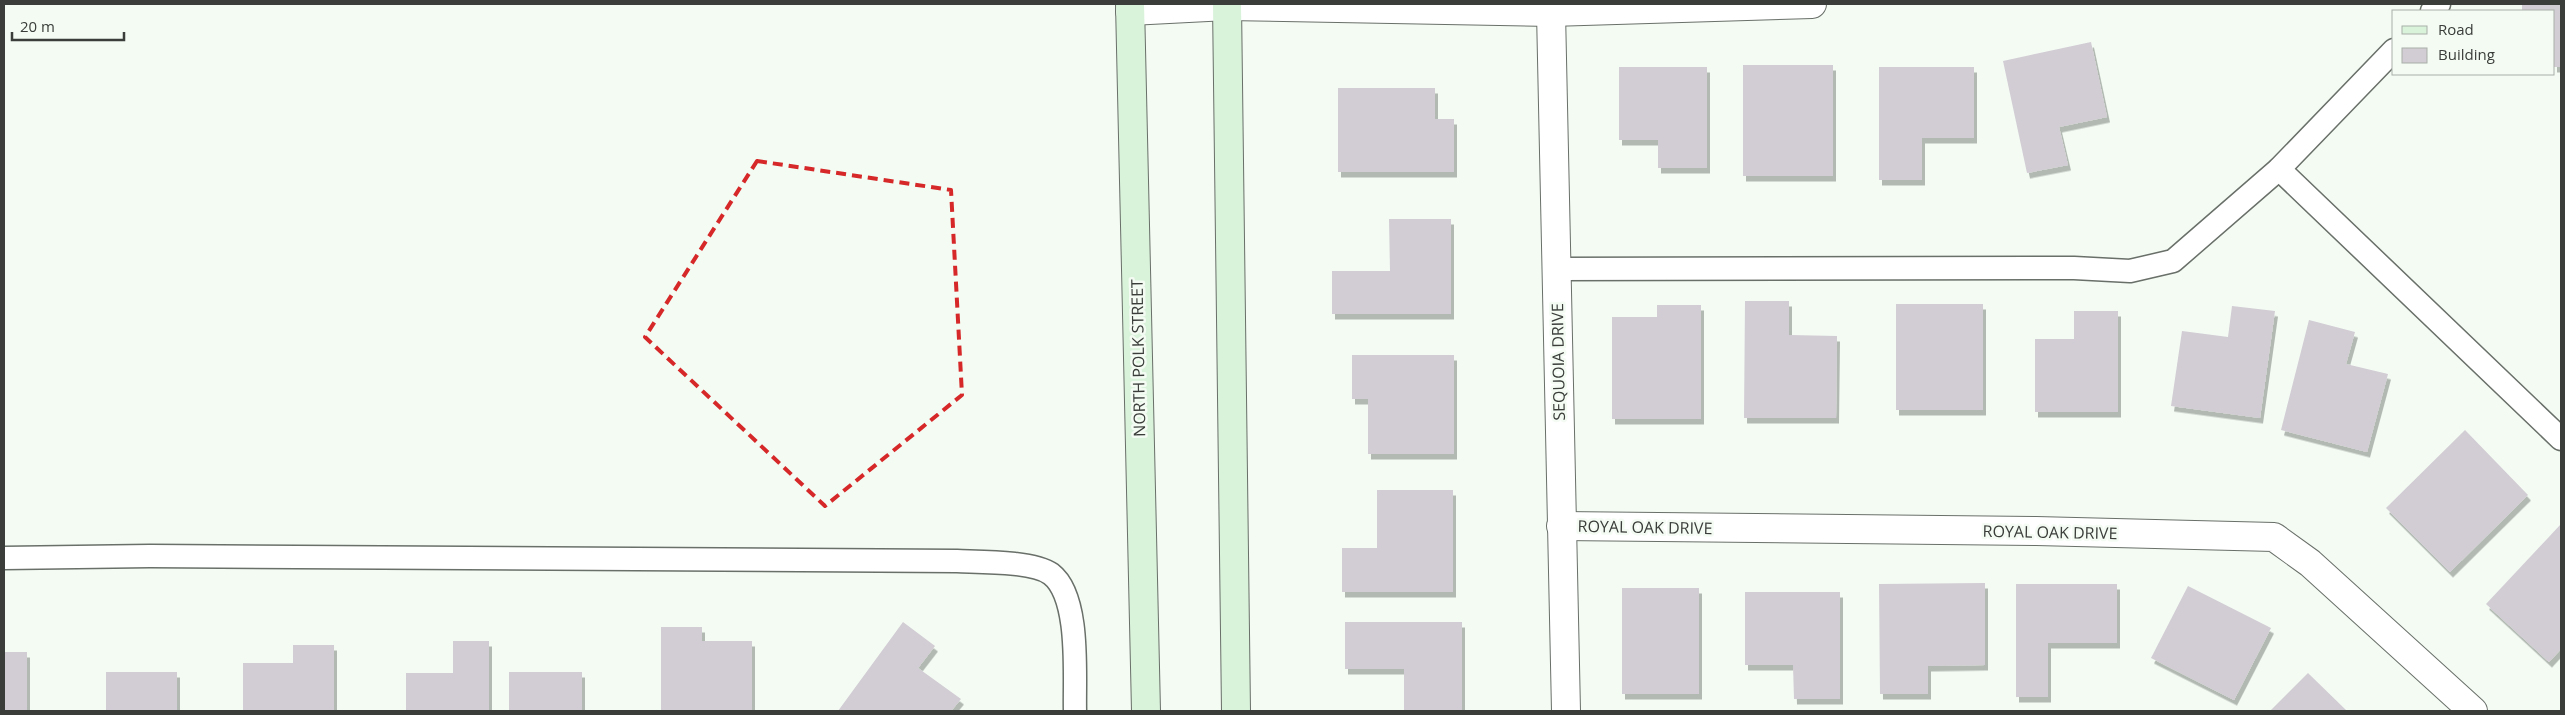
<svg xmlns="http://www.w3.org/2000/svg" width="2565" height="715" font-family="'Open Sans',sans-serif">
<defs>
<filter id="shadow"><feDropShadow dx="3" dy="5.5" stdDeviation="0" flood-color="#0004"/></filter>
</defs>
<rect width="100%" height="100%" fill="#f3fbf3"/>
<g fill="#d2ccd4" filter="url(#shadow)">
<polygon points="2522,4 2561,4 2561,67 2554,67 2554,11 2522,11"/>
<polygon points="2091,42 2107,117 2059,127 2068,165 2027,173 2003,61"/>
<rect x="1743" y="65" width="90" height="111"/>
<polygon points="1619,67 1707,67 1707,168 1658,168 1658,140 1619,140"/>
<polygon points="1879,67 1974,67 1974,138 1922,138 1922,180 1879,180"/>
<polygon points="1338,88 1435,88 1435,119 1454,119 1454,172 1338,172"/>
<polygon points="1389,219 1451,219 1451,314 1332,314 1332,271 1390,271"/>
<polygon points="1745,301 1789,301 1789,335 1837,336 1836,418 1744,418"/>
<rect x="1896" y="304" width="87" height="106"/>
<polygon points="1657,305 1701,305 1701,419 1612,419 1612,317 1657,317"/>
<polygon points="2232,306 2275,311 2260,418 2171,406 2182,331 2228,337"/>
<polygon points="2074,311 2118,311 2118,412 2035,412 2035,339 2074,339"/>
<polygon points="2309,320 2355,332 2346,364 2388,374 2367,452 2281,430"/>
<polygon points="1352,355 1454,355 1454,454 1368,454 1368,399 1352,399"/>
<polygon points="2465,430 2528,495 2450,572 2386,508"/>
<polygon points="1377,490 1453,490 1453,592 1342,592 1342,548 1377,548"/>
<polygon points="2561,524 2561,649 2549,662 2486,604"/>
<polygon points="1985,583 1985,665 1928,666 1928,694 1880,694 1879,584"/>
<polygon points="2016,584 2117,584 2117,643 2048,643 2048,697 2016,697"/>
<polygon points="2188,586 2271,628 2234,700 2151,658"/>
<rect x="1622" y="588" width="77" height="106"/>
<polygon points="1745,592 1840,592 1840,699 1794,699 1793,665 1745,665"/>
<polygon points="903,622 935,646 918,668 961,699 951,711 838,711"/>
<polygon points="1345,622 1462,622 1462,711 1404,711 1404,669 1345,669"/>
<polygon points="661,627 702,627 702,641 752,641 752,711 661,711"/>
<polygon points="453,641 489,641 489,711 406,711 406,673 453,673"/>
<polygon points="293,645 334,645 334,711 243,711 243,663 293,663"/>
<rect x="4" y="652" width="23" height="59"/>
<rect x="106" y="672" width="71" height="39"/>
<rect x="509" y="672" width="73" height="39"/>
<polygon points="2308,673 2347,711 2270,711"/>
</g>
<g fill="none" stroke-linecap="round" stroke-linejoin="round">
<g stroke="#696f69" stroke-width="25">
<g id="lane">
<polyline points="2432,11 2439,4"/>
<polyline points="2279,169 2561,439"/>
<polyline points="1556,269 2074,268 2130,271 2173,261 2279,169 2394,50"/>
<path d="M4,558l146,-2 807,5c23,1 76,0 94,13 30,23 23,103 24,137"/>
</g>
</g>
<g stroke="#696f69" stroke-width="30">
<g id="street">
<polyline points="1130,11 1227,6 1551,12 1812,4"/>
<polyline points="1551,12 1566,711"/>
<polyline points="1561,526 2036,531 2274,537 2310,563 2473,711"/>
</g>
</g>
<g stroke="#696f69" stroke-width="30">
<g id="secondary">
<polyline points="1130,4 1146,711"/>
<polyline points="1227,4 1236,711"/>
</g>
</g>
<use href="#lane" stroke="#fff" stroke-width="22"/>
<use href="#street" stroke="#fff" stroke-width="28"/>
<use href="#secondary" stroke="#d9f2da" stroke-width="28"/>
</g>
<path fill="none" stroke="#d62828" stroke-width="4" stroke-dasharray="10 6" stroke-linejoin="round" d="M757,161l194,29 11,205 -137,111 -180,-169z"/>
<g text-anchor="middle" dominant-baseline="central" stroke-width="5" stroke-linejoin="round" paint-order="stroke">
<g font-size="16" fill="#3a3d3a" stroke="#f3fbf3">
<text transform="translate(1138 358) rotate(-91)">NORTH POLK STREET</text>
<text transform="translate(1558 362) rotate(-91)">SEQUOIA DRIVE</text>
<text transform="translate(1645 527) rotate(1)">ROYAL OAK DRIVE</text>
<text transform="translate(2050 532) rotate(1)">ROYAL OAK DRIVE</text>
</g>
</g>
<rect width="2565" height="715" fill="none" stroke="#3a3d3a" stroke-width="10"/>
<rect x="2392" y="10" width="162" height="65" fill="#f3fbf3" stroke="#a9afa9"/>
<rect x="2402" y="26" width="25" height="8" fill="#d9f2da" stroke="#a9afa9"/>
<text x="2438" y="35" font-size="15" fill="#3a3d3a">Road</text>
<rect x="2402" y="48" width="25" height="15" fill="#d2ccd4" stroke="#a9afa9"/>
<text x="2438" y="60" font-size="15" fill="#3a3d3a">Building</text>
<path d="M12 32v8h112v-8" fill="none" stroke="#3a3d3a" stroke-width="2.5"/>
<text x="20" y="32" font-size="15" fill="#3a3d3a" stroke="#f3fbf3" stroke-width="4" paint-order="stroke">20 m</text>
</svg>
